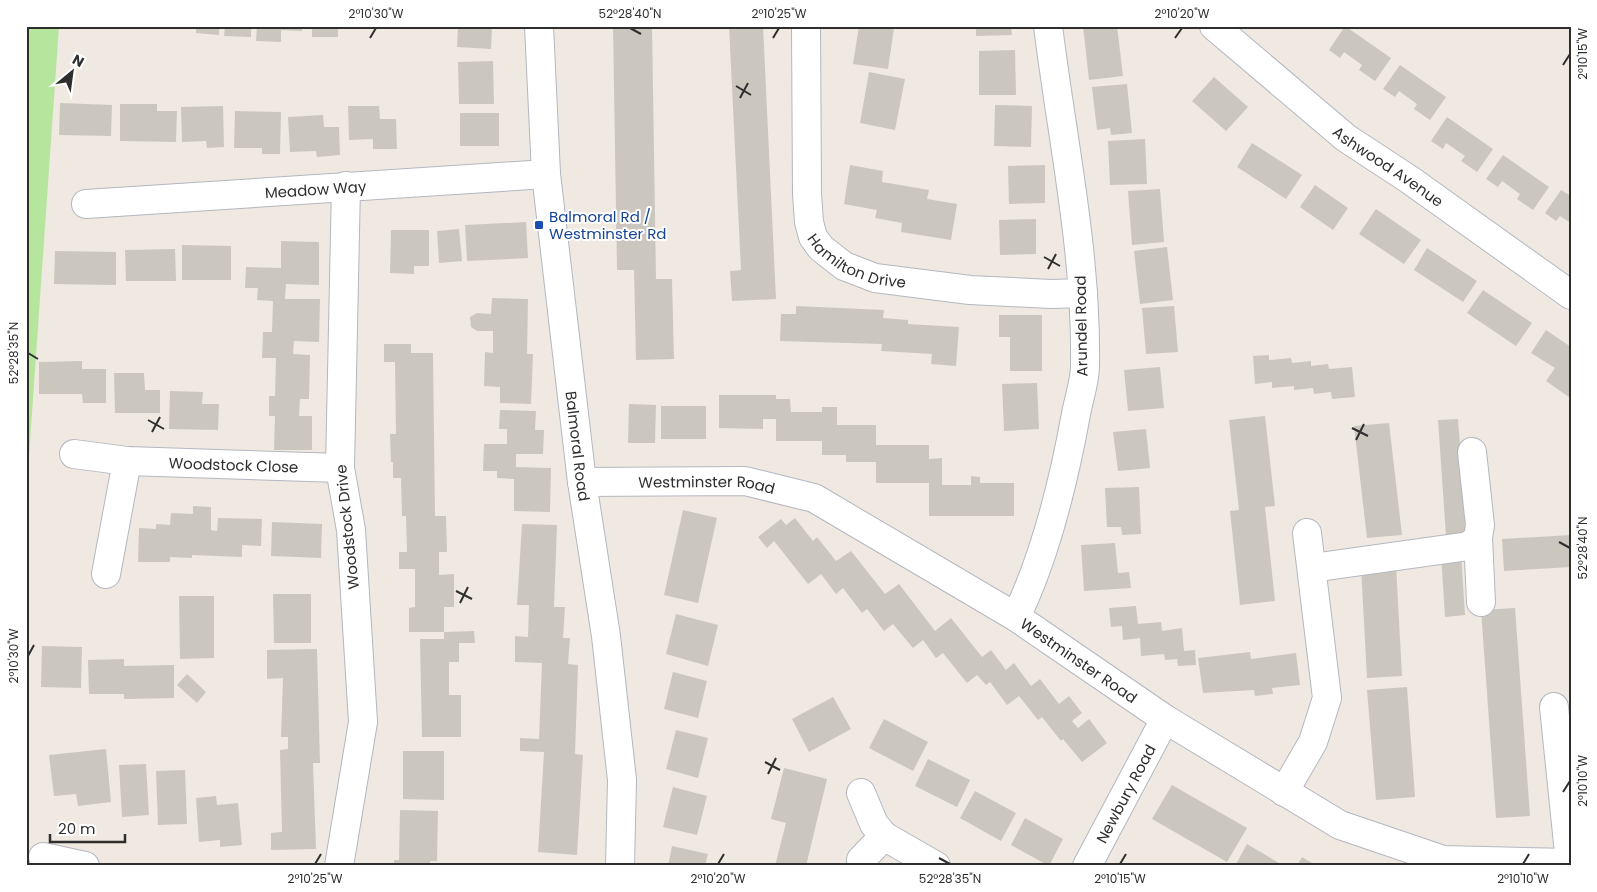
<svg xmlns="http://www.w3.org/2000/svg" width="1597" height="892" font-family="Poppins,sans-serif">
<rect width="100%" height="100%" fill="#efe9e1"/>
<polygon fill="#b6e59e" points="26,26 59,26 26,499"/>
<g fill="#cbc7bf">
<polygon points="196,26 219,26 219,35 196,33"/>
<polygon points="225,26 251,26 251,37 224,36"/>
<polygon points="257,26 302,26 302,31 281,30 281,42 256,41"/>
<rect x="312" y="26" width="26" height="11"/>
<polygon points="458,26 492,26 491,49 457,47"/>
<polygon points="613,26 652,26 656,279 672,279 674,359 636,360 634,270 617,270"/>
<polygon points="729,26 763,26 776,299 732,301 730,271 741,270"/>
<polygon points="859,26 894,28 888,69 853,64"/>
<polygon points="976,26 1011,26 1012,35 976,36"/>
<polygon points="1083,26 1117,26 1123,76 1089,80"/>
<polygon points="1345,26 1391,58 1375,81 1359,70 1362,65 1344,52 1340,58 1329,50"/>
<polygon points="1015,50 1016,95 979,95 979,51"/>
<polygon points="493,61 494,104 459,104 458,62"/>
<polygon points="1400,65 1446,97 1430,120 1414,109 1417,104 1399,91 1395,97 1383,89"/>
<polygon points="869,72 905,79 895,130 860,123"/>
<polygon points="1214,77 1248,107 1226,131 1192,101"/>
<polygon points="1127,84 1132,133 1111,135 1110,128 1097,130 1092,87"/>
<polygon points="60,103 112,105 111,136 59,135"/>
<polygon points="120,104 157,104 157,111 177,111 176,142 120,141"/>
<polygon points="995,105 1032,106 1031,147 994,146"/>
<polygon points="223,106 224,147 207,148 206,141 182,142 181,107"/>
<polygon points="348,106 379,106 380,119 396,119 397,149 373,149 373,139 349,140"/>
<polygon points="235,111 281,112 280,154 262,154 262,148 234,148"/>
<rect x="460" y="113" width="39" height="33"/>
<polygon points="323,115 324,127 339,127 340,155 317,157 316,151 290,152 288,117"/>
<polygon points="1447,117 1493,149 1477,172 1461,161 1465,156 1446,143 1443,149 1431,141"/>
<polygon points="1145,139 1147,184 1110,185 1108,141"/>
<polygon points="1252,143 1302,175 1286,199 1237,167"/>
<polygon points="1503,155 1549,187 1533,210 1517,199 1520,194 1502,181 1498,187 1486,179"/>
<polygon points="850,165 883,171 882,182 929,190 927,199 957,204 951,240 901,232 902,223 875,218 877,210 844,204"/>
<polygon points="1045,165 1045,203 1009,204 1008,166"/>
<polygon points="1315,185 1348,208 1333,230 1300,207"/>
<polygon points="1160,189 1164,242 1132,245 1128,191"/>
<polygon points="1561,190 1571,196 1571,223 1560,216 1556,221 1545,213"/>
<polygon points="1376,209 1421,240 1404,264 1359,234"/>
<polygon points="1036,219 1036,254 1000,255 999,220"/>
<polygon points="526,222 528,258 467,261 465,225"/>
<polygon points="459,229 462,261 439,263 437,231"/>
<polygon points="391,230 429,230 429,266 414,266 414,274 390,273"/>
<polygon points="281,241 319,242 319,285 286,284 285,299 320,299 319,342 294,341 293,354 310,355 309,399 300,399 299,416 312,416 312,450 274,450 275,416 269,416 269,396 275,396 276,358 262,358 263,332 272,332 273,301 257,300 258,288 245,288 246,267 281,268"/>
<polygon points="182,245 231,246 231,280 182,280"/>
<polygon points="1167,247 1173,300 1140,304 1134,251"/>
<polygon points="1427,248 1477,281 1463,302 1414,270"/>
<polygon points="175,249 176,281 126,281 125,250"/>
<polygon points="55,251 116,252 116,285 54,284"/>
<polygon points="1483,290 1532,323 1516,346 1467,313"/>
<polygon points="492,298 528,299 527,354 533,354 531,404 500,403 500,387 484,386 485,352 493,353 493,331 477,331 471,327 470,317 477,313 491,314"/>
<polygon points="796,306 884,310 883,318 908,320 908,324 959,327 956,366 931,364 932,354 881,351 882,344 780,341 781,314 796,314"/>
<polygon points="1174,306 1178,352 1146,354 1142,308"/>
<polygon points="999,315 1042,315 1042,371 1010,371 1010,337 999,337"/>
<polygon points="1546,330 1571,347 1571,394 1569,397 1546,381 1555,368 1531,353"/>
<polygon points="384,344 411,344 411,353 433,353 435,516 446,516 447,552 439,552 439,575 454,574 454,607 444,607 444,632 409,632 409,608 415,607 415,569 399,569 399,552 407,552 406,516 402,516 401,478 393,478 393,462 391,462 390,434 396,434 395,362 384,362"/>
<polygon points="1269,355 1269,360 1291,358 1292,363 1311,361 1311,366 1328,364 1329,369 1352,367 1355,397 1332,399 1331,392 1314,394 1313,388 1294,390 1294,386 1272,388 1272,382 1255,384 1253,356"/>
<polygon points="82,361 82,369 106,369 106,403 83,403 82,394 39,394 39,362"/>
<polygon points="1160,367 1164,408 1128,411 1124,370"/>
<polygon points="114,373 144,373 145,390 160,390 160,413 115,413"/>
<polygon points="1037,383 1039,429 1004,431 1002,384"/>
<polygon points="170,391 203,392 202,404 219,404 218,430 169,429"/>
<polygon points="719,395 776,395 776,399 790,399 791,412 822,412 822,407 837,407 837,425 876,425 876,445 929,445 929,459 942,458 942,485 971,485 971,476 980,477 980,483 1014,483 1014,516 929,516 929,483 876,483 876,462 846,462 846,455 822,455 822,441 776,441 776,419 763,419 763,429 719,428"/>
<polygon points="629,404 656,405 655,443 628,443"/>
<rect x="661" y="406" width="45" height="33"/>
<polygon points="500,410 536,411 535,430 544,430 543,454 516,454 516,467 551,468 550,512 514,511 514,479 497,478 497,471 483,471 484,444 507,444 507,429 499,429"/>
<polygon points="1265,416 1275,506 1265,507 1275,601 1240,605 1230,511 1239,510 1229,420"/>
<polygon points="1458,419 1467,534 1446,536 1438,420"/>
<polygon points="1389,423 1402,535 1367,538 1354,426"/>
<polygon points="1146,429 1150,468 1118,471 1113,432"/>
<polygon points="1139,487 1141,534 1122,535 1121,527 1107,527 1105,488"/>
<polygon points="193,506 211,507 211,530 217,531 218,518 262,519 261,546 242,545 242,557 192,555 192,558 170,557 170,562 138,562 139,528 156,529 156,524 170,525 171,513 193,514"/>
<polygon points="683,510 717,518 698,603 664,595"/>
<polygon points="795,518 813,541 817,537 836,561 851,551 885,594 899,584 935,631 951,618 982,657 991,650 1006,670 1014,663 1031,686 1040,679 1059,704 1069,696 1082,713 1072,721 1078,728 1089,719 1107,743 1082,762 1063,739 1061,741 1042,717 1038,720 1019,696 1007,705 990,682 986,685 977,675 967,683 943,653 936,658 923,640 913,648 893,624 884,631 867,609 862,613 843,588 836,594 821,574 808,584 774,541 767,548 758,537 781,519 786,525"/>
<polygon points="272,522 322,524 321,558 271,556"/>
<polygon points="522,524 557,525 554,607 565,607 563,638 570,638 568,664 578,665 575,754 583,755 577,855 538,852 544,752 520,751 520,738 539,739 542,663 515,662 515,636 528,637 529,605 517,605"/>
<polygon points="1571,535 1571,567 1504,571 1502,539"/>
<polygon points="1115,543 1118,573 1129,572 1131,588 1084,591 1081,545"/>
<polygon points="1461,552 1465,615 1445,617 1441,554"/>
<polygon points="1396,565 1402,676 1367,678 1361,567"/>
<polygon points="273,594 311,594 311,643 274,643"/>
<polygon points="179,596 214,596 214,658 180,659"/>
<polygon points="1136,606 1138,624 1161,622 1162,631 1182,628 1184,651 1195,650 1196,665 1178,666 1177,659 1165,660 1164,654 1141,656 1140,638 1123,640 1122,626 1111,627 1109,608"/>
<polygon points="1515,608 1530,816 1496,818 1481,610"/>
<polygon points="676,614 718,625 708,666 666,654"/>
<polygon points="474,631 475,643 459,643 459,662 449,662 449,695 461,695 461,737 422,737 420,639 444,639 444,632"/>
<polygon points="42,646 82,647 81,688 41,687"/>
<polygon points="317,649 320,763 313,763 316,849 271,850 271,833 282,832 280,750 288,749 288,737 281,737 283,678 267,679 267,650"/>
<polygon points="1250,652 1251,659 1296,653 1300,685 1272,688 1273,694 1255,696 1254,690 1203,693 1198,658"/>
<polygon points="124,659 124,666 174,665 174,698 124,699 124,694 89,694 88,660"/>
<polygon points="673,672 707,681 698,718 664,709"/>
<polygon points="187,674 206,692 197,703 177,685"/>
<polygon points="1407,687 1415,797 1376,800 1367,690"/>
<polygon points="833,697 851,729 809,752 792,719"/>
<polygon points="884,719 928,742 913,771 869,748"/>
<polygon points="676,730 708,738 698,778 666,769"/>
<polygon points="106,749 111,802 78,806 76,794 54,796 49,755"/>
<polygon points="403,751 444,751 444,800 403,799"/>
<polygon points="928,759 970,780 957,807 915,786"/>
<polygon points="146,764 149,815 122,817 119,765"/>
<polygon points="784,768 827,779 806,866 775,866 786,823 771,819"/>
<polygon points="185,770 187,824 158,825 156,771"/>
<polygon points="1172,785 1247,828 1227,862 1152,819"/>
<polygon points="673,787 707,796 697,835 663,827"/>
<polygon points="975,791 1016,813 1001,841 960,818"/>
<polygon points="216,796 217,805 238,803 242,845 220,847 220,840 199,842 196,798"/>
<polygon points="400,810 438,811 437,861 430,861 430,866 394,866 394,860 399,860"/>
<polygon points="1025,818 1063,839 1049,866 1011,845"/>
<polygon points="1247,844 1284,866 1235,866"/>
<polygon points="672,846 708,854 705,866 668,866"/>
<polygon points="1302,857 1317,866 1297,866"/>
</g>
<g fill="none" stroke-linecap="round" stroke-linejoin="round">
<g stroke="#b4b7c1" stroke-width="30">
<g id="minor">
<path id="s1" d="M539,26l7,148 36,308 24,154 16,144 -2,86"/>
<path id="s2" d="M806,26l1,168 2,28 4,15 8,11 23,18 31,12 95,12 81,4 32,-1"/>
<path id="s3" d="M1214,26l132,112 64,42 161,115"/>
<path id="s4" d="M86,204l460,-30"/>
<path id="s5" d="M74,454l53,7 213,7"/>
<path id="s6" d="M582,482l163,-1 69,17 202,119 149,102 175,106 103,35 128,3"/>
<polyline points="1478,538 1481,602"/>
<polyline points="1312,568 1469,546 1478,538 1480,525 1472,452"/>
<polyline points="106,574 127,461"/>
<path d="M1016,617c29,-60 48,-137 60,-203 3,-16 9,-33 9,-48 2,-114 -23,-227 -37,-340"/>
<polyline points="1554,707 1570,863"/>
<polyline points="1284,792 1313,742 1327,698 1307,533"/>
<polyline points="861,793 874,824 884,836 936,866"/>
<polyline points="43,857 85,866"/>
<polyline points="861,860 884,836"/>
<polyline points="339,866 363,722 351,530 340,468 346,186"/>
<path id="s7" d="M1087,866l78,-147"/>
</g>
</g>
<use href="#minor" stroke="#fff" stroke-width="28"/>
</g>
<path fill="none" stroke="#2e2e2e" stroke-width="2" d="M630,28l11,6M370,38l6,-10M773,38l6,-10M1175,38l7,-10M1563,65l7,-11M736,86l15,9M740,98l8,-15M1044,257l16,9M1048,269l8,-15M28,353l10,6M148,420l16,9M1352,428l16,8M152,432l8,-15M1356,440l8,-16M1559,542l11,6M456,591l16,8M460,603l8,-16M28,656l6,-11M765,762l15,8M768,774l8,-16M1563,792l7,-11M939,858l11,6M315,864l6,-10M718,864l6,-10M1120,864l6,-10M1523,864l6,-10"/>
<rect fill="#1a4fb4" stroke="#fff" stroke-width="2" x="534" y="220" width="10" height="10" rx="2.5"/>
<g text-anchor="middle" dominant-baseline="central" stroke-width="4" stroke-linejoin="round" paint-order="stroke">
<g font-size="15" fill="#2e2e2e" stroke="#fff">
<text stroke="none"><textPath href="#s3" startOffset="224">Ashwood Avenue</textPath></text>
<text stroke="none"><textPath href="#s4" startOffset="230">Meadow Way</textPath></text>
<text stroke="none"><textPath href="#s2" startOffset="264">Hamilton Drive</textPath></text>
<text transform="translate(1081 326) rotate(-91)">Arundel Road</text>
<text stroke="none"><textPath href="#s1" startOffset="422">Balmoral Road</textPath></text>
<text stroke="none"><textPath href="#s5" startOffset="160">Woodstock Close</textPath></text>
<text stroke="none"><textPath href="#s6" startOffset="125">Westminster Road</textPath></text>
<text transform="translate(347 527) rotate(-96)">Woodstock Drive</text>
<text stroke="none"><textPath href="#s6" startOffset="545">Westminster Road</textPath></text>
<text stroke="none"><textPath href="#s7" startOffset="82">Newbury Road</textPath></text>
</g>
<g font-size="15" fill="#164399" stroke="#fff" text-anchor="start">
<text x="549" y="216">Balmoral Rd /<tspan x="549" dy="17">Westminster Rd</tspan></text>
</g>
</g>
<rect width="1597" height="892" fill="none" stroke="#ffffff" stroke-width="55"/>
<g transform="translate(72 72) rotate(29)" stroke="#ffffff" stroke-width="4" paint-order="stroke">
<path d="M0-4L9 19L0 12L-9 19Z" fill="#2e2e2e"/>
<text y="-8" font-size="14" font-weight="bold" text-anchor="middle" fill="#2e2e2e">N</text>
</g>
<path d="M50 834v8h75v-8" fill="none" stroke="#2e2e2e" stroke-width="2.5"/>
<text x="58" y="834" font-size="15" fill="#2e2e2e" stroke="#ffffff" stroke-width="4" paint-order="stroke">20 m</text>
<rect x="28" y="28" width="1542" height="836" fill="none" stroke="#2e2e2e" stroke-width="2"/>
<g font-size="12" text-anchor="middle" fill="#2e2e2e">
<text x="376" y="18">2°10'30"W</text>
<text x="630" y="18">52°28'40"N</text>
<text x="779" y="18">2°10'25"W</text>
<text x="1182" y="18">2°10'20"W</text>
<text transform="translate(1583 54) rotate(-90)" y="4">2°10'15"W</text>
<text transform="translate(14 353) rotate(-90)" y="4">52°28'35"N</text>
<text transform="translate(1583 548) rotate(-90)" y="4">52°28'40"N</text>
<text transform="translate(14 656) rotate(-90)" y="4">2°10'30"W</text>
<text transform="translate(1583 781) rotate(-90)" y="4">2°10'10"W</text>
<text x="315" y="883">2°10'25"W</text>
<text x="718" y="883">2°10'20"W</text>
<text x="950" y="883">52°28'35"N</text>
<text x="1120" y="883">2°10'15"W</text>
<text x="1523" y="883">2°10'10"W</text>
</g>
</svg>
